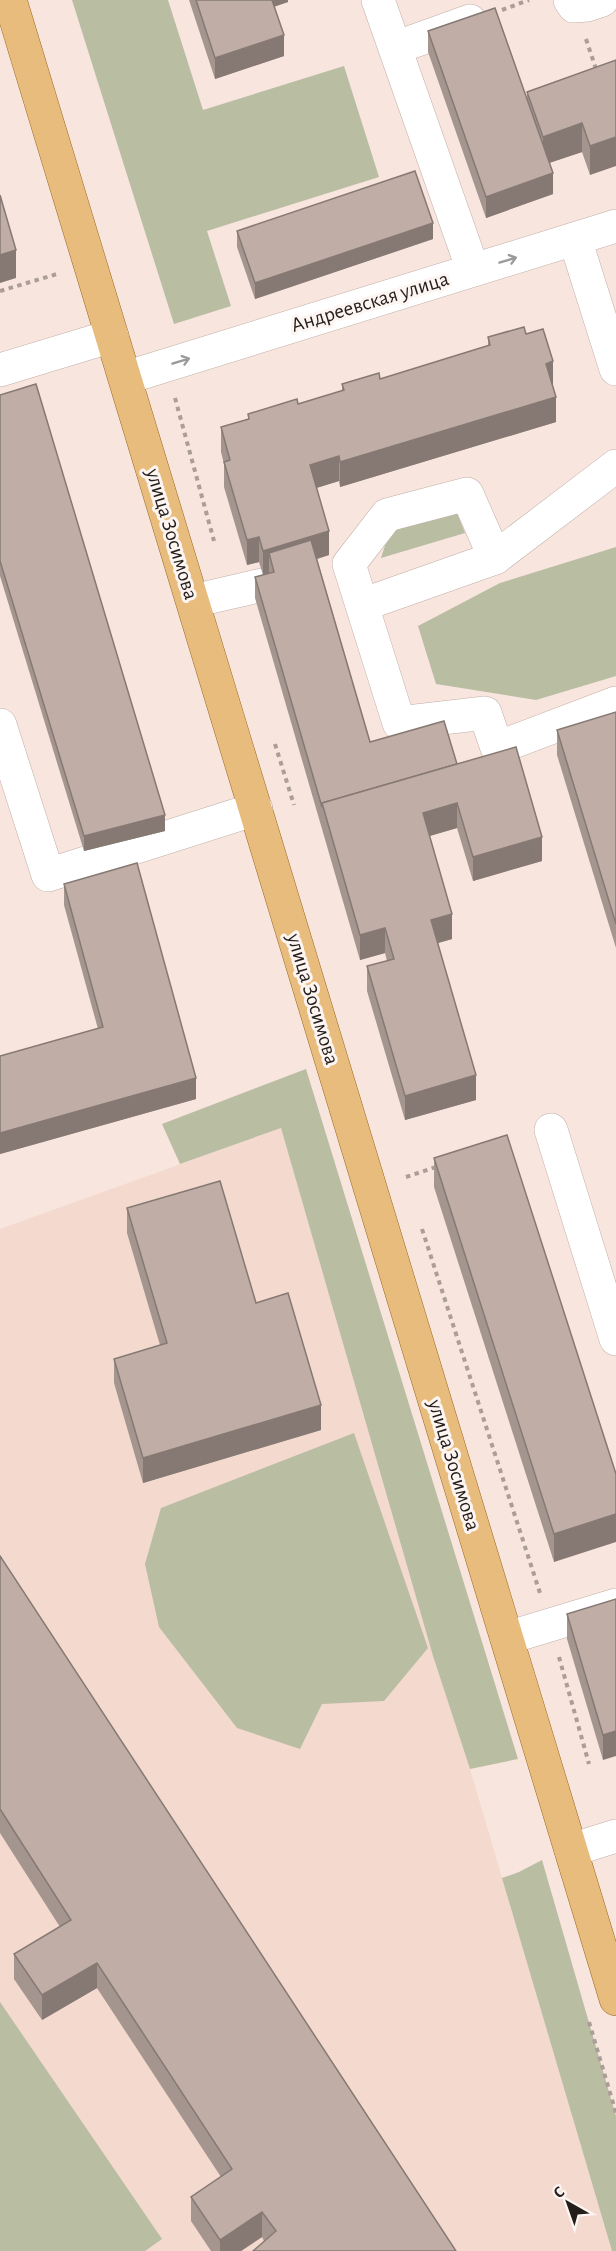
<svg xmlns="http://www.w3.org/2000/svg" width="616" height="2251" font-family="'Alegreya Sans',sans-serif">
<rect width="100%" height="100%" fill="#f8e5de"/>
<polygon fill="#f3d9ce" points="281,1128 433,1656 470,1769 612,2251 0,2251 0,1229"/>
<g fill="#b9bda2">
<polygon points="72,0 168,0 203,110 344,66 379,177 207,231 231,306 174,324"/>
<polygon points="457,513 465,533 381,558 390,530"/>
<polygon points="616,547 616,676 536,700 436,684 418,626 500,583"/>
<polygon points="306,1069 518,1759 470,1769 433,1656 281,1128 180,1164 162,1124"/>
<polygon points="354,1433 428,1648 384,1701 322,1704 300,1749 237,1728 159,1627 145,1564 161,1508"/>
<polygon points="542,1860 616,2116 616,2251 612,2251 502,1878 519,1872"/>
<polygon points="0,2002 162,2239 145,2251 0,2251"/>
</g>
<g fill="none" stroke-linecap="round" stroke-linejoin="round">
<g stroke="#c1afa8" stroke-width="34">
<g id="minor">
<polyline points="378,0 473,270"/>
<polyline points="570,0 574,6 587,5 602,0"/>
<polyline points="395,48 470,21"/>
<polyline points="575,239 616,369"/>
<polyline points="0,370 112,336"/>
<polyline points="125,378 616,226"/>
<polyline points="616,466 495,558 467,494 387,515 349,564 399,723 485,713 497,748 616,703"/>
<polyline points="193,601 271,583"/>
<polyline points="362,605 495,558"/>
<polyline points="0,725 48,875 256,809"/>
<polyline points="551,1130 616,1339"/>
<polyline points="507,1638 616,1605"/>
<polyline points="571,1850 616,1836"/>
</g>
</g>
<g stroke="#9a6823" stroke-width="34">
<polyline id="major" points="10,0 616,1999"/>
</g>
<g stroke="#ab9d97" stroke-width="4" stroke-dasharray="4.5 4.5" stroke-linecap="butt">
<polyline points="502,10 529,0"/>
<polyline points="586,39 597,72"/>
<polyline points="0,291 57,274"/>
<polyline points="175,398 214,541"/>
<polyline points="275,744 294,805"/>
<polyline points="406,1177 436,1167"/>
<polyline points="422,1229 540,1593"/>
<polyline points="559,1657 589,1764"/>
<polyline points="589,2022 616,2113"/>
</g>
<use href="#minor" stroke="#fff" stroke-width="33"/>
<use href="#major" stroke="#e8bc7d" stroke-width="33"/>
</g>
<g fill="#a4958f">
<polygon points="189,0 288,0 288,2 274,6 284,56 215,79"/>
<polygon points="428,31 527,100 527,92 616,60 590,175 582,152 549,163 553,194 486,218 428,52"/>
<polygon points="237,231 433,239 255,299 237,247"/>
<polygon points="526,334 553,386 556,422 340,487 339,481 316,488 329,555 317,559 370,742 457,764 542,861 473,881 457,828 429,836 452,939 438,943 476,1100 405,1120 367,991 367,966 387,961 385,953 360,960 255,598 255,577 263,575 259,562 247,565 224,487 224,464 221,452 221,427 248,419 248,414 298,404 342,391 342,384 380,379 488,346 488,337"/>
<polygon points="0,395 165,831 84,851 0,576"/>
<polygon points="616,712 616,948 557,755 557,730"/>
<polygon points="64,884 196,1099 0,1154 0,1056 98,1029 64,905"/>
<polygon points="434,1158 616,1474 554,1562 434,1187"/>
<polygon points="127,1208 256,1303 321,1430 143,1483 114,1383 114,1359 160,1345 127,1233"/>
<polygon points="0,1556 456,2251 264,2241 262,2237 241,2251 211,2251 191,2221 191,2197 221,2177 97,1988 42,2020 14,1979 14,1954 60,1927 0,1833"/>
<polygon points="616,1599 603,1760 567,1639 567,1614"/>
</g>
<g fill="#867974">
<polygon points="268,0 288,0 288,2 268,9"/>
<polygon points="284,35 284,56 215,79 215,58"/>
<polygon points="582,123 582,152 543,165 543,137"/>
<polygon points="616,137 616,166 590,175 590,146"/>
<polygon points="553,173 553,194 486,218 486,197"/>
<polygon points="433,223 433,239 255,299 255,283"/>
<polygon points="16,250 16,278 0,283 0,255"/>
<polygon points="553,361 553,386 546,388 546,364"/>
<polygon points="556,397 556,422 340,487 340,462"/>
<polygon points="339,456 339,481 310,490 310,465"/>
<polygon points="329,531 329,555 274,572 269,553 269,574 263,576 263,551"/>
<polygon points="259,537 259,562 247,565 247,540"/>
<polygon points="457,803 457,828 423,838 423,813"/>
<polygon points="165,815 165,831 84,851 84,836"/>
<polygon points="542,837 542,861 473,881 473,857"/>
<polygon points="452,914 452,939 431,945 431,920"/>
<polygon points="385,928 385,953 360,960 360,935"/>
<polygon points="476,1075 476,1100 405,1120 405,1096"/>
<polygon points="196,1078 196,1099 0,1154 0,1133"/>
<polygon points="321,1405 321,1430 143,1483 143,1458"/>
<polygon points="616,1514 616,1542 554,1562 554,1534"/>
<polygon points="616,1731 616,1756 603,1760 603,1735"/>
<polygon points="97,1963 97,1988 42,2020 42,1995"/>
<polygon points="262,2212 262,2237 241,2251 220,2251 220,2240"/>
</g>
<g fill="#bfada6" stroke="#867974" stroke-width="1.5">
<polygon points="196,0 272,0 284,35 215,58"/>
<polygon points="495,8 553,173 486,197 428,31"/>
<polygon points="616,60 616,137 590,146 582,123 543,137 527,92"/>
<polygon points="415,171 433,223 255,283 237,231"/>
<polygon points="0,195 16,250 0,255"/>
<polygon points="524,327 526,334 543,329 553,361 546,364 556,397 340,462 339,456 310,465 329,531 263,551 259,537 247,540 224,462 230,460 221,427 249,419 248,414 297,399 298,404 344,390 342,384 379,373 380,379 490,345 488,337"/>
<polygon points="36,384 165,815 84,836 0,561 0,395"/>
<polygon points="311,540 370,742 444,721 457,764 322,803 322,807 255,577 274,572 269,553"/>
<polygon points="616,712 616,924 557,730"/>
<polygon points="516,747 542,837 473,857 457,803 423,813 452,914 431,920 476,1075 405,1096 367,966 394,959 385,928 360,935 322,803"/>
<polygon points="137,863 196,1078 0,1133 0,1056 103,1027 64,884"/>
<polygon points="507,1135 616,1474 616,1514 554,1534 434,1158"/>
<polygon points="220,1181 256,1303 288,1293 321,1405 143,1458 114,1359 167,1343 127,1208"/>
<polygon points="0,1556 456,2251 253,2251 276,2231 262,2212 220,2240 191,2197 232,2169 97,1963 42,1995 14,1954 71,1920 0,1809"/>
<polygon points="616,1599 616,1731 603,1735 567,1614"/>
</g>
<defs><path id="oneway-shaft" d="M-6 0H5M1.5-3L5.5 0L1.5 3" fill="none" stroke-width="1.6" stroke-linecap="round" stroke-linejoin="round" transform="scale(1.5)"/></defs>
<g stroke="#9c9a98">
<use href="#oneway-shaft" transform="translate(508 260) rotate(-17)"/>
<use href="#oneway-shaft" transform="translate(181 361) rotate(-17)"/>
</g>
<g text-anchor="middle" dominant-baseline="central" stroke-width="6" stroke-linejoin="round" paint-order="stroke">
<g font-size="21" fill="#241e1b" stroke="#fdf5f2">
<text transform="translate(370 302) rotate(-17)">Андреевская улица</text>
<text transform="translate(172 534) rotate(73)">улица Зосимова</text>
<text transform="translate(313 999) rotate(73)">улица Зосимова</text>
<text transform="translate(454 1465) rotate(73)">улица Зосимова</text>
</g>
</g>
<g transform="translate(568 2203) rotate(320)" stroke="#fdf5f2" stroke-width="4.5" paint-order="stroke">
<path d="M0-4.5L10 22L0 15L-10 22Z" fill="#241e1b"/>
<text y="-9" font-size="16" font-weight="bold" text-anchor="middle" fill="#241e1b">С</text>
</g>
</svg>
